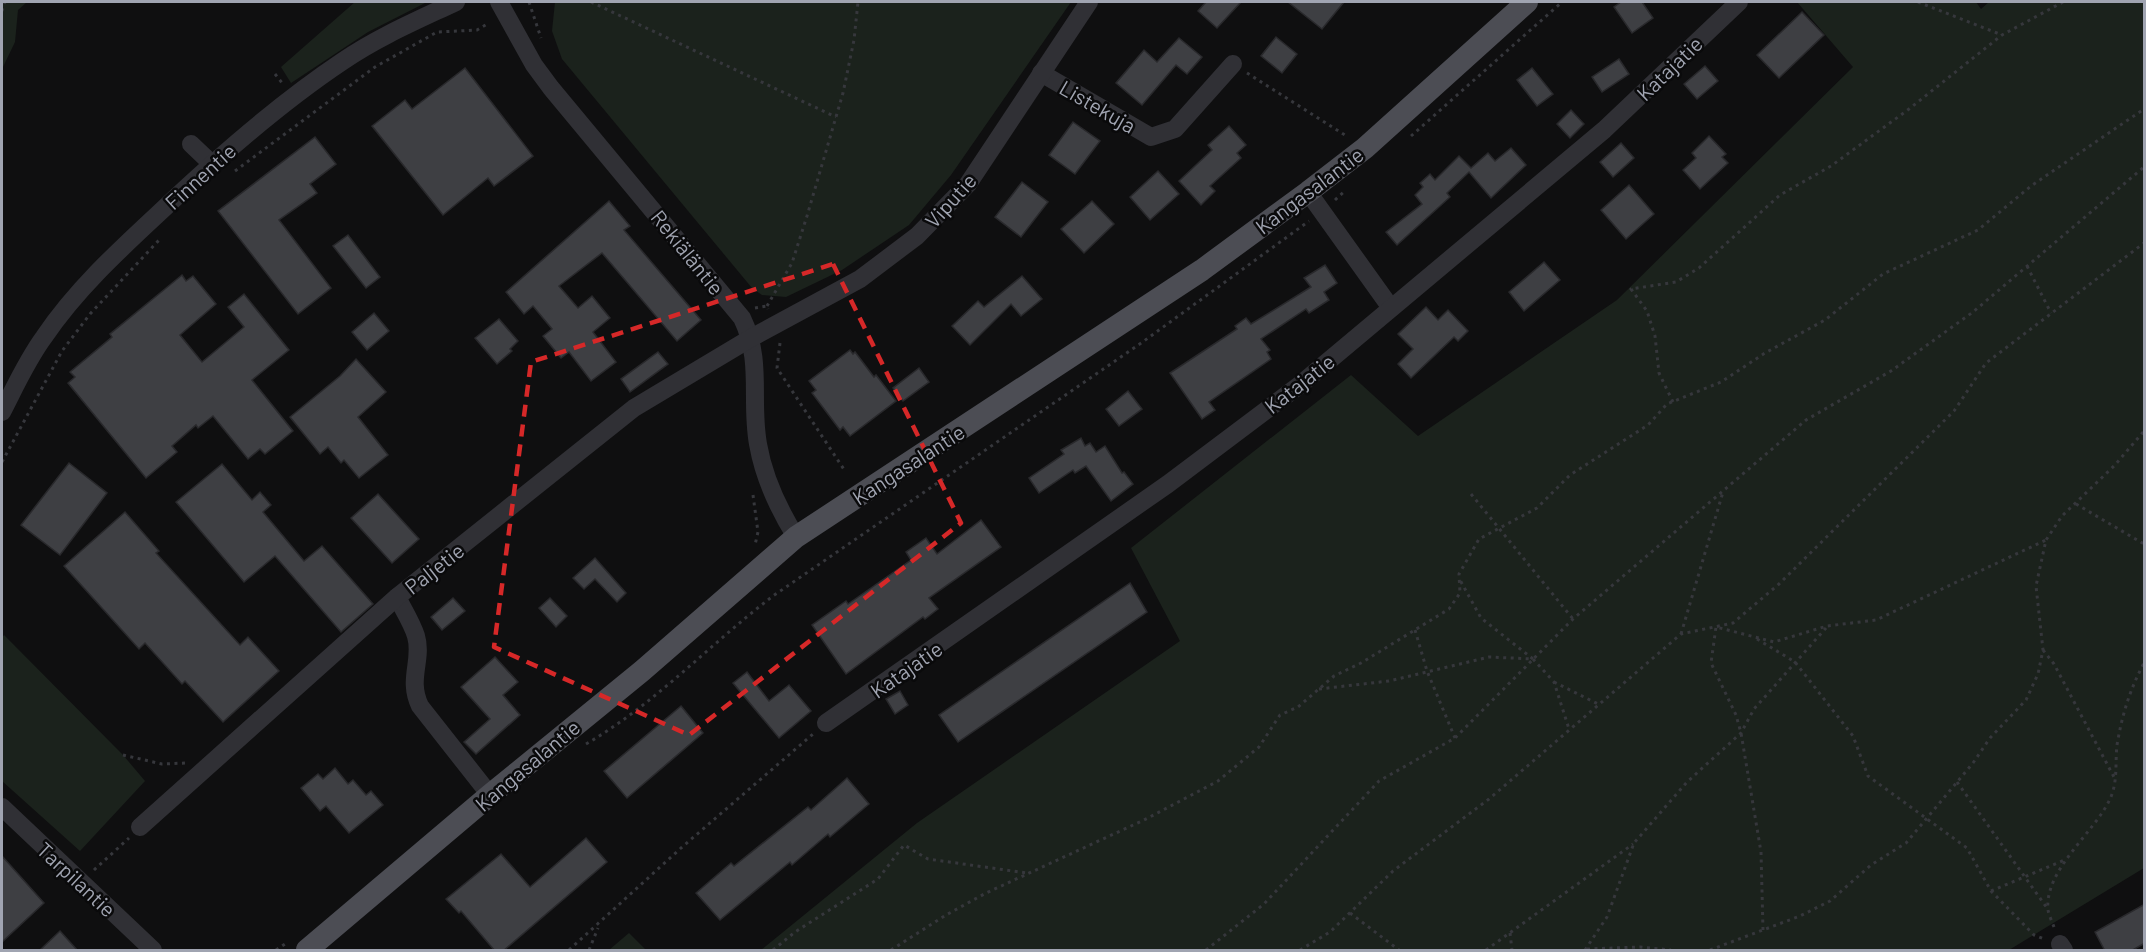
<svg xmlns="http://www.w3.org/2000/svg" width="2146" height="952" font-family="Barlow,sans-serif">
<rect width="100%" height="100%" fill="#0f0f10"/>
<g fill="#1b221c">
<polygon points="2,2 27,2 18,10 15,42 2,69"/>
<polygon points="355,2 427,2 368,32 291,83 281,67"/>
<polygon points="555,2 1071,2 951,175 909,225 842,270 786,297 762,295 752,288 562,59 552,31"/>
<polygon points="1797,2 1976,2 1981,9 1989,2 2144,2 2144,868 2009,950 761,950 917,823 1180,641 1131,548 1351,375 1418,436 1617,300 1853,67"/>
<polygon points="4,635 123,755 145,781 80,851 2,781 2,638"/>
<polygon points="629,933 646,950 609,950"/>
</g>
<g fill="#3e3f43" stroke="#29292c" stroke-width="1.5">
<polygon points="1206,2 1241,2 1217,28 1198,11"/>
<polygon points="1288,2 1344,2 1322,29"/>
<polygon points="1621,2 1642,2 1653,18 1632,33 1614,7"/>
<polygon points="1802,12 1824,35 1779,78 1757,55"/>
<polygon points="1276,37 1297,54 1282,73 1261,56"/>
<polygon points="1179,38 1202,57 1187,74 1176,65 1142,105 1116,83 1144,50 1157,62"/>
<polygon points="1619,59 1629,74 1602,92 1592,77"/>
<polygon points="1705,66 1718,81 1697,99 1684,84"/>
<polygon points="465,68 533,156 494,186 488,178 443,215 372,126 405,100 412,109"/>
<polygon points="1532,68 1553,94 1537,106 1517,80"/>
<polygon points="1571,110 1584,124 1570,138 1557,124"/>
<polygon points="1073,122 1100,141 1075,174 1049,155"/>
<polygon points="1229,126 1246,145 1237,153 1241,158 1210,186 1215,191 1201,205 1179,181 1212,150 1208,145"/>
<polygon points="1709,136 1726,154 1722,157 1728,163 1700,189 1683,170 1696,158 1692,153"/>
<polygon points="315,137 336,164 310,184 317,193 279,220 331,288 298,314 218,211"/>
<polygon points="1621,143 1634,158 1613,177 1600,162"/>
<polygon points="1511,148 1526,165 1491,198 1469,172 1447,193 1450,197 1397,245 1386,232 1422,204 1415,195 1423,187 1420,183 1430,174 1435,180 1459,156 1471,168 1488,153 1495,161"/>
<polygon points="1158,171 1179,194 1150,220 1130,197"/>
<polygon points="1022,182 1048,202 1021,237 995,217"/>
<polygon points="1629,185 1654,214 1626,239 1601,210"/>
<polygon points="609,201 630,226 624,230 701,320 677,341 602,253 559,286 578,308 592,296 610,318 593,332 616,362 591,381 569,352 561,358 543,336 552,329 533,306 524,314 506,292"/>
<polygon points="1092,201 1114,224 1084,253 1061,229"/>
<polygon points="348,235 380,277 366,288 333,246"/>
<polygon points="1544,262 1560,280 1524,311 1509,292"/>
<polygon points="1325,265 1337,283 1324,292 1329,300 1309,313 1306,309 1261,339 1270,350 1267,352 1271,359 1209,402 1215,410 1202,419 1170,373 1237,329 1235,326 1246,318 1251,324 1311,287 1304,278"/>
<polygon points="182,275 186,281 193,276 216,304 180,335 202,362 244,327 228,307 244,294 289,350 252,380 293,431 265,454 260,449 248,459 213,416 198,428 196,425 172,446 177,452 146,478 68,383 75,377 70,372 112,337 110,334"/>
<polygon points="1022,276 1042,299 1021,316 1011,304 970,345 952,326 978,301 984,307"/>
<polygon points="1426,307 1438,320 1448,310 1468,331 1458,341 1454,337 1411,378 1398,364 1413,349 1398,334"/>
<polygon points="374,313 389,331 367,350 352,332"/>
<polygon points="499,319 518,341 510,349 512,351 497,364 475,338"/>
<polygon points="850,350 853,354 855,352 874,377 876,375 896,401 850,436 843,427 840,430 812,393 816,390 809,381"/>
<polygon points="658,352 668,364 630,392 621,379"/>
<polygon points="356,359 386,392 358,417 388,455 359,478 344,460 341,463 328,447 320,454 290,417 340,376"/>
<polygon points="919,368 929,382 903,401 893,388"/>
<polygon points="1128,391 1142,409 1119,426 1106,409"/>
<polygon points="1081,438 1085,446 1090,443 1096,452 1105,446 1122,473 1124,472 1133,484 1111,501 1086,466 1075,473 1073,470 1039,493 1029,478 1064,454 1061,450"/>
<polygon points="69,463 107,493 60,555 21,525"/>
<polygon points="222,464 252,500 260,492 271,505 263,512 304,561 322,546 373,604 341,632 275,556 244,582 176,502"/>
<polygon points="378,494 419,539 392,563 351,518"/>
<polygon points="125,512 159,551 156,553 240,645 248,637 279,671 223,722 185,681 182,684 145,643 139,649 64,566"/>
<polygon points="981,520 1001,547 929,598 938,609 925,619 923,617 846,674 812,625 846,601 848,604 911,560 906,552 926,538 937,554"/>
<polygon points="595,558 626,593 617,602 595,579 584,589 573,578"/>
<polygon points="1130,583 1147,612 958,742 939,715"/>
<polygon points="453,598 465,611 442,630 431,617"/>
<polygon points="550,598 567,616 556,627 539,608"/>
<polygon points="495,657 518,682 503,695 520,715 476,754 464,742 490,719 461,687"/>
<polygon points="747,672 769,701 789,685 811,711 779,738 733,683"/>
<polygon points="900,691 908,705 895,714 886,699"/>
<polygon points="681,706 703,733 627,798 604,771"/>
<polygon points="335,768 348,784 353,780 366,795 371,791 383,805 349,833 326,806 320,811 301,788 318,774 323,779"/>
<polygon points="847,778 869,804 830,837 828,834 792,865 790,862 720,920 696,893 731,863 734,866 808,807 811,810"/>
<polygon points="586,838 607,862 503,951 495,951 461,911 459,913 446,899 501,854 530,887"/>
<polygon points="2,856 44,903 2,942"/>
<polygon points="2145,904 2145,943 2131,951 2105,951 2095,932"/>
<polygon points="60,931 78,951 39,951"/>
</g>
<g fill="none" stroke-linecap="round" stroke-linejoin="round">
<g stroke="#36373c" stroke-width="3" stroke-dasharray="3 4.5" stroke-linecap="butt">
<polyline points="529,2 541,38"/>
<polyline points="591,2 836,117"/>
<polyline points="1918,2 2002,35"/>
<polyline points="2,11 5,2"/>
<polyline points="1247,73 1348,137"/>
<polyline points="275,74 283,84"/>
<polyline points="1411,136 1562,2"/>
<polyline points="235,171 375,67 437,32 477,30 489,23"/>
<polyline points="1335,200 1346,190"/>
<polyline points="2027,266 2051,313"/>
<polyline points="767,306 792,263 807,216 843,93 854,40 858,2"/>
<polyline points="755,308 767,306 768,309"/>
<polyline points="780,343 777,368 845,471"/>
<polyline points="1673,402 1659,373 1655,336 1647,311 1631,289 1676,282 1699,268 1780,195 1831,166 1909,109 2002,35 2063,2"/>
<polyline points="2,462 62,351 90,314 161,238"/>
<polyline points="1471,494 1573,619"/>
<polyline points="753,495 758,532 755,545"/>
<polyline points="2076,504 2144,544"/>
<polyline points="1415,630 1427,671 1455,738"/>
<polyline points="1681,634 1723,492"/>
<polyline points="1757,639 1795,662 1853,736 1868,776 1967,848 1991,891 2034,935 2044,939"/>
<polyline points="2043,650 2054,664 2115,779"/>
<polyline points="1533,659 1554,682 1569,729"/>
<polyline points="1554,682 1598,704"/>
<polyline points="1319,689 1389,681 1489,657 1533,659 1481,618 1460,580"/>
<path d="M586,744c69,-40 124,-100 187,-148l371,-255 165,-120"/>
<polyline points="123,755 162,764 185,763"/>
<polyline points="1957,782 2047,908"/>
<polyline points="94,870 129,838"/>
<polyline points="1991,891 2067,859"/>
<polyline points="1350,913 1399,950"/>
<path d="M2054,927c-2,-5 -5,-12 -6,-17 -4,-40 47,-78 62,-111 8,-17 5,-36 7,-54 5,-30 13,-56 27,-82"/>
<polyline points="1763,930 1761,852 1741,733 1736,715 1711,663 1716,627 1774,642 1827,626 1876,620 2046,540"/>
<polyline points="1510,933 1512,950"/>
<polyline points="1587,949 1640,947 1671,950"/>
<polyline points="276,950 288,942"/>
<polyline points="569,950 681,848 813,734"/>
<polyline points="589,950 598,928"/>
<polyline points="773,950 795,932 878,879 904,845 928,859 1027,873"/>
<polyline points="891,950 946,915 986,893 1144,820 1218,781 1259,747 1280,715 1298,707 1334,676 1361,663 1449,609 1460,593 1459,574 1479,539 1537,508 1570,475 1648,425 1667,404 1721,382 1765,353 1825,320 1883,274 1978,230 2031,186 2144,109"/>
<polyline points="1206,950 1264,904 1379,781 1455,738 1573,619 1806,420 1891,371 1973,312 2144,167"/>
<polyline points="1300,950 1330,932 1393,871 1489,799 1681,634 1733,623 1779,584 1954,411 1986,363 2144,243"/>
<polyline points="1486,950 1633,844"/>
<polyline points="1585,950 1607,917 1634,843 1687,782 1741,733 1754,709 1826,628"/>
<polyline points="1710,950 1800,916 1830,901 1871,865 1906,843 1973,763 1990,738 2026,700 2038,674 2043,650 2036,586 2046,540 2062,516 2115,465 2144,431"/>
</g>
<g stroke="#303035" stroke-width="18">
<path d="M499,2l35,63 17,23 191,230c21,43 8,82 16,126 6,35 20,64 38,93"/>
<polyline points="1041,73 1151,137 1175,129 1233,64"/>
<polyline points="191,144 212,164"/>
<polyline points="1308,192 1391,308"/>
<path d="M2,412c13,-25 25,-52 42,-75 31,-46 73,-85 114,-123 58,-55 119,-109 185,-153 35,-24 75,-41 113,-59"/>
<path d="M397,597c6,12 15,26 19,39 7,24 -9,43 4,70l70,89"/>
<polyline points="826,723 1168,484 1301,384 1604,130 1739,2"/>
<polyline points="2,807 153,950"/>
<polyline points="140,827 397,597 634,408 751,338 860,279 917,236 968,184 1089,2"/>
<polyline points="2060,944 2064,950"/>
</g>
<polyline stroke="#4c4d54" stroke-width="22" points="307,950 490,795 642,671 796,537 1202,270 1308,192 1365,148 1527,2"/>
</g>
<path fill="none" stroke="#d62828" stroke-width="4.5" stroke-dasharray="12 8" stroke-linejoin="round" d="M833,264l128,259 -272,212 -195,-88 37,-285z"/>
<g text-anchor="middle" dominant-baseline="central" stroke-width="5" stroke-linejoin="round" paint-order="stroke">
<g font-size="21" fill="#a0a4b1" stroke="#0a0a0b">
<text transform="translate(1669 68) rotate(-44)">Katajatie</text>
<text transform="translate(1098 106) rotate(30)">Listekuja</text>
<text transform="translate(200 176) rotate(-42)">Finnentie</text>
<text transform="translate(1309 190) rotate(-37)">Kangasalantie</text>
<text transform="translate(950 200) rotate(-48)">Viputie</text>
<text transform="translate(688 252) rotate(51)">Rekiäläntie</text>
<text transform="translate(1299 383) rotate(-38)">Katajatie</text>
<text transform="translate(908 464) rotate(-33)">Kangasalantie</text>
<text transform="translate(434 568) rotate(-38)">Paljetie</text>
<text transform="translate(906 669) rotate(-35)">Katajatie</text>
<text transform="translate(527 765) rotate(-40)">Kangasalantie</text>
<text transform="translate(77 879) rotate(43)">Tarpilantie</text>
</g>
</g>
<rect width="2146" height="952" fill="none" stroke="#a0a4b1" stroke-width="6"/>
</svg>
